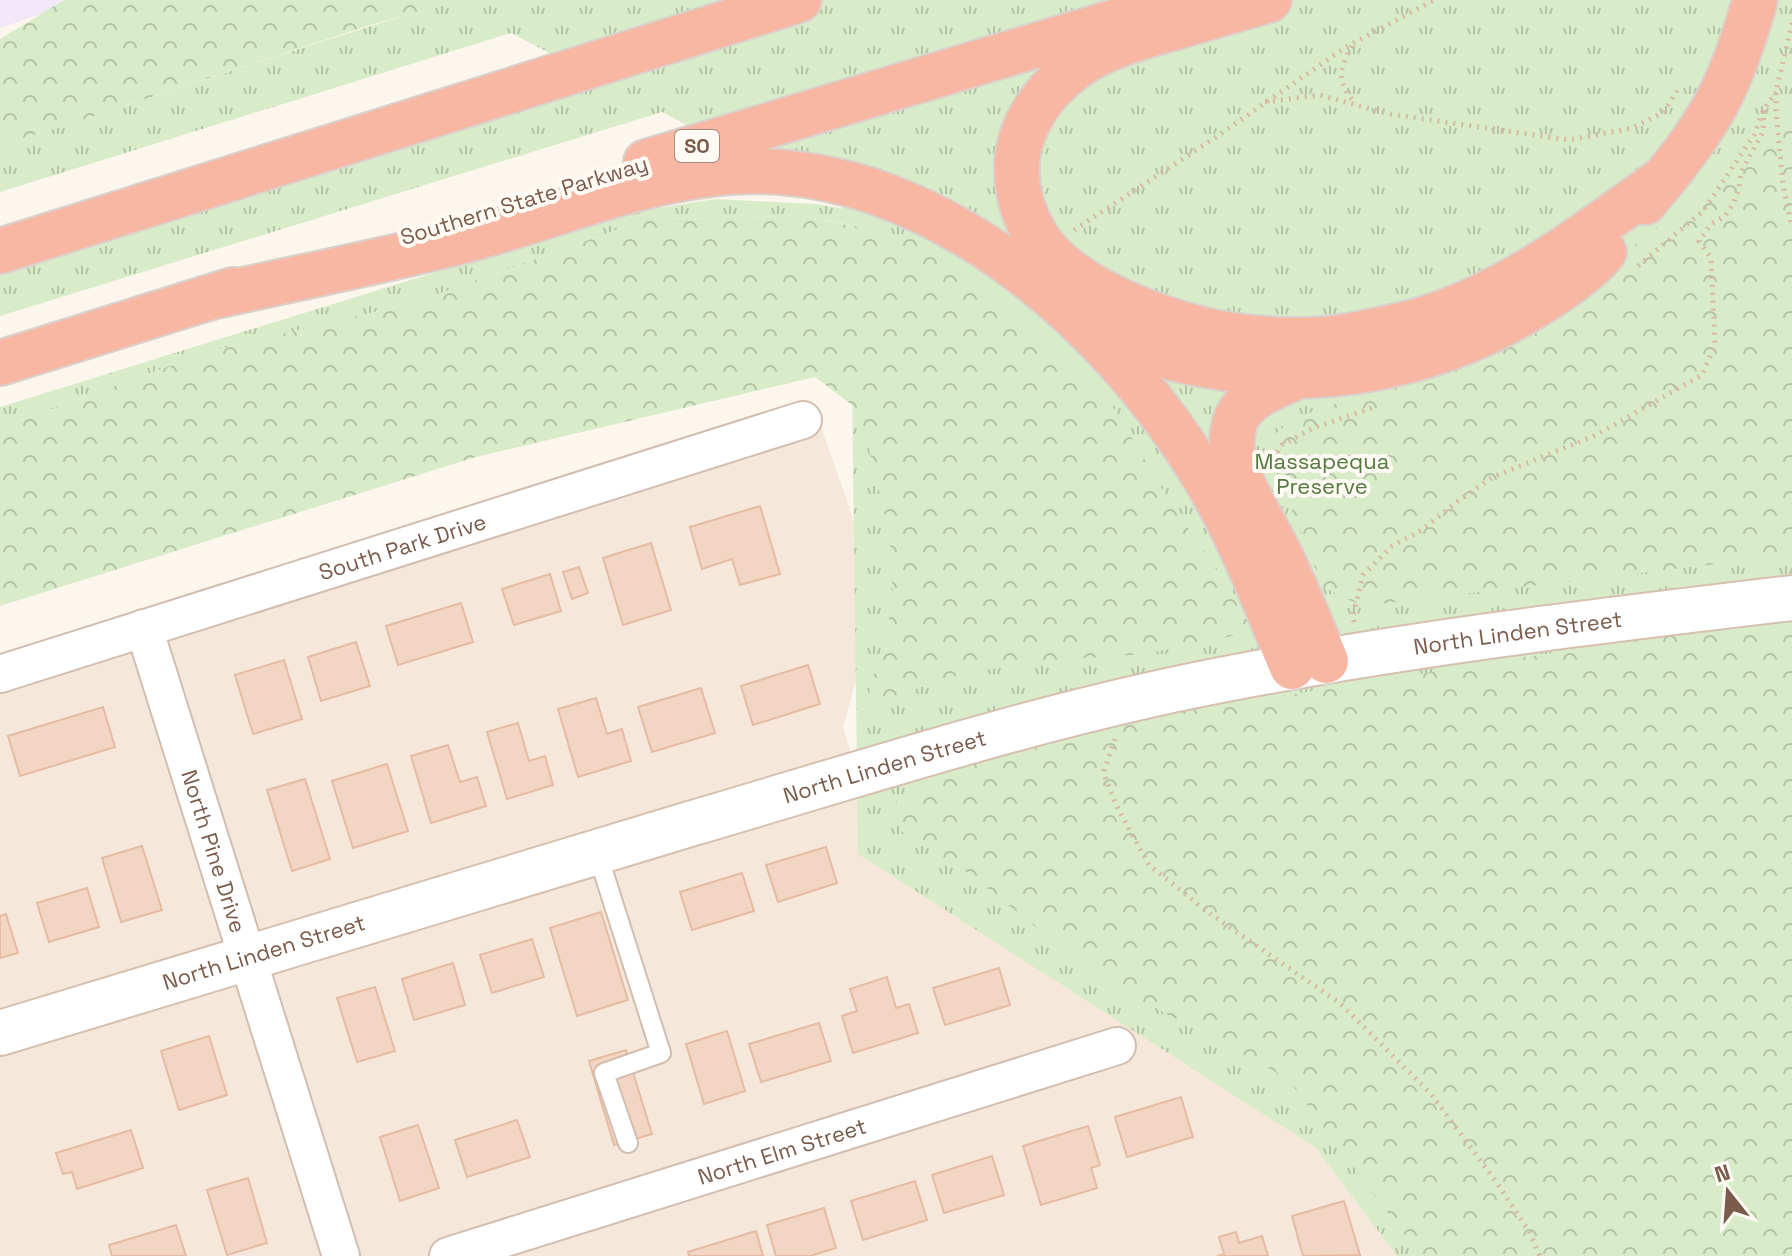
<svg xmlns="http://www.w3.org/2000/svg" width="1792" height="1256" font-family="'Space Grotesk',sans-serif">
<defs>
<pattern id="grass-tufts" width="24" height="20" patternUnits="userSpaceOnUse" patternTransform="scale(2)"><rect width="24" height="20" fill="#d8ecc9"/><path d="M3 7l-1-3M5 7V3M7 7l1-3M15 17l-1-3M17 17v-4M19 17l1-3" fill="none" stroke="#b4c2a5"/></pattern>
<pattern id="forest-crowns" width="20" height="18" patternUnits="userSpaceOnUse" patternTransform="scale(2)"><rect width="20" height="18" fill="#d8ecc9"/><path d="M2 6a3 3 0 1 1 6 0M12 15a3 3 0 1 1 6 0" fill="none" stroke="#b4c2a5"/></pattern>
</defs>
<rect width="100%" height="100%" fill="#fdf6ec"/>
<polygon fill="#f5e8da" points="812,401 880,595 843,727 879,844 1316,1148 1397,1256 0,1256 0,655"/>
<polygon fill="#f3e8fa" points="0,0 83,0 0,28"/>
<path fill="url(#grass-tufts)" d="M449,0h1343v1256h-395l-81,-108 -458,-294 -8,-629 -43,-8 -160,2 -231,83 -205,49 -211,77v-21l627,-194 89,-14 100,5 29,5 -183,-97 -662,204v-47l599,-190 -88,-46 -511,159v-47c151,-45 300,-100 452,-143z"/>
<g fill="url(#forest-crowns)">
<polygon points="64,0 461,0 364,27 60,127 0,145 0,39"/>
<polygon points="1792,103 1792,555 1362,606 1323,587 1280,481 1273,437 1290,420 1358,396 1536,327 1777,127"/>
<polygon points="807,217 924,240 1101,387 1164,492 1252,623 1237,635 1144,654 1046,661 965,673 866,705 893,603 890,537 860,411 815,377 476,457 0,606 0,428 211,351 416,302 647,219"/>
<polygon points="1792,622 1792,1256 1420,1256 1287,1078 1103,980 964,870 901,831 896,800 941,769 1187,711 1671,634"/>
</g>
<g fill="#f3d5c3" stroke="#e6bba3" stroke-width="2">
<polygon points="760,506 780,574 740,585 732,559 702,569 690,527"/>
<polygon points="651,543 671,610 623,625 603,558"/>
<polygon points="579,567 588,593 572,599 563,572"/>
<polygon points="550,574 561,611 514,625 502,589"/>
<polygon points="461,603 473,642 398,665 386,626"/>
<polygon points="356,642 370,686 321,701 308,657"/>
<polygon points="284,660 302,719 253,734 235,675"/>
<polygon points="808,665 820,704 753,725 741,686"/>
<polygon points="701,688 715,733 652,752 638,707"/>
<polygon points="596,698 607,734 622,729 631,761 578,777 558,709"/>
<polygon points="103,707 115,747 20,776 8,736"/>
<polygon points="518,723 529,761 545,756 553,785 507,799 487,732"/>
<polygon points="448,745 460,782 477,777 486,806 431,823 411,756"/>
<polygon points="387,764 408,831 353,848 332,781"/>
<polygon points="305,779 330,859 292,871 267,790"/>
<polygon points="142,846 162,910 121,922 102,858"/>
<polygon points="826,847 837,883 778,902 766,865"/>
<polygon points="742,873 754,911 692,930 680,892"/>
<polygon points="87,888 99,927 49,942 37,903"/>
<polygon points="601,912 628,1000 577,1016 550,928"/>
<polygon points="6,914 18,953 0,958 0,916"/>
<polygon points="532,939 544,977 492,993 480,955"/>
<polygon points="453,963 465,1005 414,1020 402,979"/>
<polygon points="999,968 1010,1005 945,1025 933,988"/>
<polygon points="887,977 896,1008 909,1004 918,1033 853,1053 842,1016 857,1011 850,989"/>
<polygon points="375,987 395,1051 357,1062 337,998"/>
<polygon points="819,1023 831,1061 761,1082 749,1044"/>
<polygon points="727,1031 745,1091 704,1104 686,1044"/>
<polygon points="209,1036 227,1095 179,1110 161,1051"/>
<polygon points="626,1050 652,1134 614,1145 589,1061"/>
<polygon points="1181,1097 1193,1137 1127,1157 1115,1117"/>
<polygon points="517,1120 530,1157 467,1177 455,1140"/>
<polygon points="418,1125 439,1188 400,1201 380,1137"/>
<polygon points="1088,1126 1100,1165 1091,1168 1097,1188 1041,1205 1023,1146"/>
<polygon points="131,1130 143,1168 77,1189 72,1172 63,1174 56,1153"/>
<polygon points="992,1156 1004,1195 944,1213 932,1175"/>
<polygon points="248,1178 267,1243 227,1255 207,1190"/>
<polygon points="915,1181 927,1220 863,1240 851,1201"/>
<polygon points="1344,1201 1360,1255 1303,1256 1292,1216"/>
<polygon points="824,1208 836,1248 810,1256 776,1256 767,1225"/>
<polygon points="176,1225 186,1256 112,1256 109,1245"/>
<polygon points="756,1231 763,1256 689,1256 688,1252"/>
<polygon points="1236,1232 1239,1243 1262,1236 1268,1256 1217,1256 1224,1254 1219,1237"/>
</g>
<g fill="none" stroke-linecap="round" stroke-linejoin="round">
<g stroke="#d1beb0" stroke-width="22">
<polyline id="lane" points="597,852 661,1053 604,1073 628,1143"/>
</g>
<g stroke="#d1beb0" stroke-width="40">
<g id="street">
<path id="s1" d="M144,628l197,628"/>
<path id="s2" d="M0,674l803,-254"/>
<path id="s3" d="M448,1256l669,-210"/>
</g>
</g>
<g stroke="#d6c0b0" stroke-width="48">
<g id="secondary">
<path id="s4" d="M0,1033c231,-72 462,-141 693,-210 164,-48 326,-101 493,-136 200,-41 403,-65 606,-89"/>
</g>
</g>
<g stroke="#dad1cd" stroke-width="48">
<g id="highway">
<path d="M1269,0c-31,9 -62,18 -93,27 -34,10 -71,19 -100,40 -31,22 -56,56 -59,95 -2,36 12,73 39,98 42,39 126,69 182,76 38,5 78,6 115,-1 24,-5 48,-9 71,-16 89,-28 164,-86 239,-140"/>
<polyline points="646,162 1188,0"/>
<path d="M1645,202c25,-30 51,-62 70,-96 18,-33 30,-70 40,-106"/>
<polyline points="0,251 799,0"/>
<path d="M207,298c85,-19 171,-36 256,-57 89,-23 174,-62 267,-69 197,-14 380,148 475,306 36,60 60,125 87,189"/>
<path d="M1095,330c24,9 49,20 74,27 15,5 32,7 48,10 27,5 56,10 84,9 75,-2 150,-22 215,-59 27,-15 68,-41 88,-65"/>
<polyline points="0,363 233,290"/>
<path d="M1299,376c-22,10 -55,20 -64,46 -3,11 -4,25 -1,36 6,29 32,68 45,95 17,35 32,72 47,108"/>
</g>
</g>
<g stroke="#d9b8a5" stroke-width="5" stroke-dasharray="2 6" stroke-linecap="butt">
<polyline points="1792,23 1776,92 1776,111 1783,185 1792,228"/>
<path d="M1352,46c-14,23 -15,38 4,58"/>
<polyline points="1265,102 1320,95 1389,114 1569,140 1632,128 1664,112 1680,86"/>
<polyline points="1074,230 1213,139 1346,47 1434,0"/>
<polyline points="1638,266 1704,210 1754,135 1764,109 1776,92"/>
<polyline points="1273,459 1282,445 1313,428 1372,408"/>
<polyline points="1354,622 1353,616 1363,575 1392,546 1422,530 1458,501 1493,477 1596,435 1702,375 1715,345 1711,258 1699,241 1711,224 1725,216 1733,204 1739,188 1741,172 1763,132 1764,109"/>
<polyline points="1115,739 1104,771 1106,780 1118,809 1149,865 1209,913 1341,1004 1431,1094 1497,1183 1530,1233 1540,1256"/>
</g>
<use href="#lane" stroke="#fff" stroke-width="18"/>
<use href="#street" stroke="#fff" stroke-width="36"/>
<use href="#secondary" stroke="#fff" stroke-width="44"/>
<use href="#highway" stroke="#f7b7a3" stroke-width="44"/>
</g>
<g text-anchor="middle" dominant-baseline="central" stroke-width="8" stroke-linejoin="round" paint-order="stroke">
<rect fill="#fffaf3" stroke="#a28b7f" stroke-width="2" x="675" y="130" width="44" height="32" rx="6"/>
<g font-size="20" font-weight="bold" fill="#7a5c4d">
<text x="697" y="146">SO</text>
</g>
<g font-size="22" fill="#7a5c4d" stroke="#fffaf3">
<text transform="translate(524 200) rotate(-17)">Southern State Parkway</text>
<text stroke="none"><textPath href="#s2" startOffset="422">South Park Drive</textPath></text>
<text stroke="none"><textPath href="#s4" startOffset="1572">North Linden Street</textPath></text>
<text stroke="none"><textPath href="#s4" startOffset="924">North Linden Street</textPath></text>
<text stroke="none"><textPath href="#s1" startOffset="234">North Pine Drive</textPath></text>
<text stroke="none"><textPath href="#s4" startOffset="276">North Linden Street</textPath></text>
<text stroke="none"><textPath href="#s3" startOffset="350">North Elm Street</textPath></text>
</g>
<g font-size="22" fill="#537a41" stroke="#fffaf3">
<text x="1322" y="461">Massapequa<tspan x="1322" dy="25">Preserve</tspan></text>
</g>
</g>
<g transform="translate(1728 1192) rotate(343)" stroke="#fffaf3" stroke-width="6" paint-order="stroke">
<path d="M0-6L14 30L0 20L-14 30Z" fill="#7a5c4d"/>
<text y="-12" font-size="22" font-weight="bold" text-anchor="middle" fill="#7a5c4d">N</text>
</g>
</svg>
